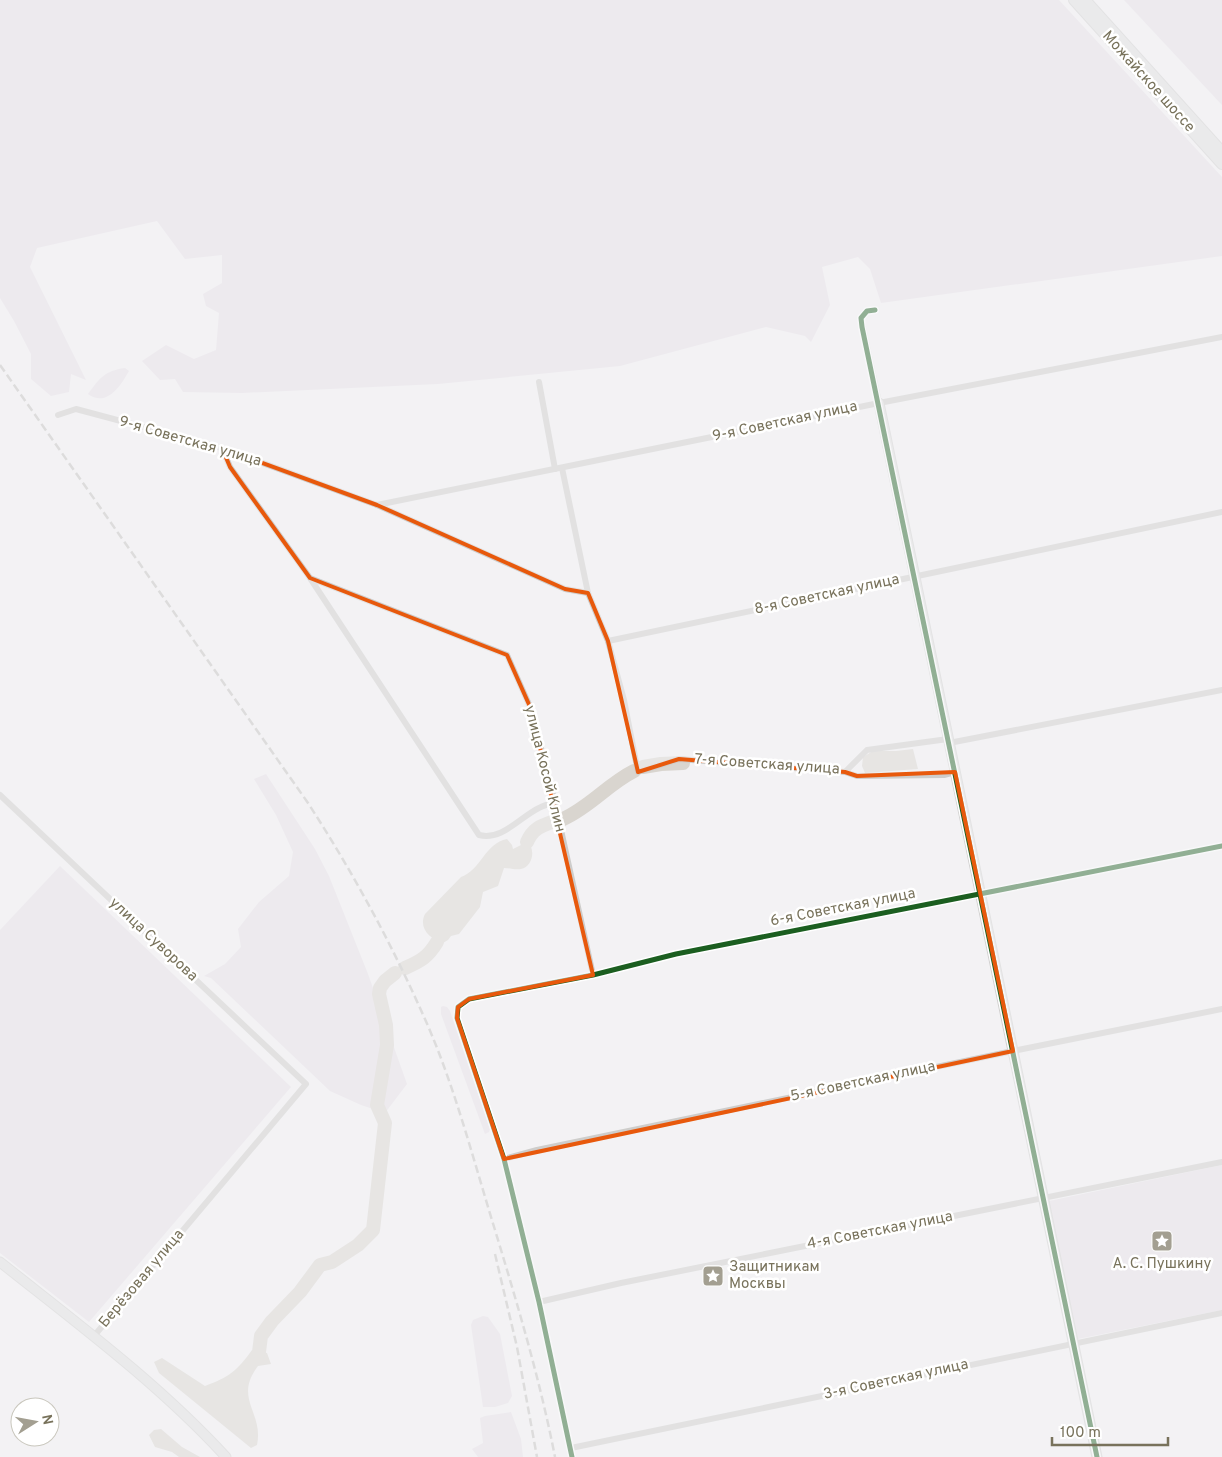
<svg xmlns="http://www.w3.org/2000/svg" width="1222" height="1457" font-family="Overpass,sans-serif">
<rect width="100%" height="100%" fill="#f3f2f4"/>
<g fill="#e7e0e7">
<polygon points="0,0 1059,0 1222,177 1222,256 881,303 870,269 858,257 822,267 830,305 811,342 805,336 766,327 620,366 438,384 242,393 183,392 175,379 160,380 142,361 166,345 194,359 216,350 219,313 206,306 203,294 222,283 222,255 185,259 157,221 37,248 30,267 86,380 71,374 69,392 51,396 31,379 31,354 14,321 0,298"/>
<polygon points="1124,0 1222,0 1222,105"/>
<path d="M125,368l4,3c-8,14 -22,37 -41,23 12,-16 16,-23 37,-26z"/>
<polygon points="266,774 315,849 329,876 368,974 407,1084 385,1113 361,1105 330,1091 211,978 204,976 225,964 241,947 238,929 259,902 289,876 293,852 276,815 254,779"/>
<polygon points="60,866 291,1087 89,1322 0,1253 0,930"/>
<polygon points="443,1006 447,1007 450,1011 490,1129 489,1132 485,1134 441,1014 441,1007"/>
<polygon points="1222,1165 1222,1310 1078,1339 1049,1201"/>
<polygon points="483,1316 488,1317 500,1334 512,1396 508,1403 495,1407 483,1407 471,1325 473,1320"/>
<polygon points="511,1412 521,1439 523,1457 478,1457 472,1449 483,1443 480,1418 485,1416"/>
</g>
<g fill="#d9d5cf">
<polygon points="913,749 918,769 865,773 862,766 863,757 873,751 896,751"/>
<path d="M507,839l5,6 1,4 14,-7c9,6 6,25 -6,27 -6,1 -11,-1 -17,-1l-6,18 -15,6 -3,15 -21,27 -8,2 -3,4 -5,3c-13,-4 -25,-15 -18,-29l36,-37c20,-7 24,-34 46,-38z"/>
<path d="M252,1350l15,3 4,11 -13,2c-25,33 6,46 -1,79l-6,3 -92,-75 -5,-11 8,-4 43,28c24,-9 32,-15 47,-36z"/>
<polygon points="161,1429 182,1447 200,1457 179,1457 172,1452 155,1447 149,1435 154,1430"/>
</g>
<g fill="none" stroke-linecap="round" stroke-linejoin="round">
<g stroke="#d9d5cf" stroke-width="14">
<polyline points="643,767 661,764 683,763"/>
<path d="M563,819c27,-12 45,-35 71,-48"/>
<path d="M527,842c6,-14 14,-16 28,-21"/>
<path d="M405,968c16,-7 23,-11 32,-26"/>
<polyline points="259,1352 261,1336 272,1321 300,1292 320,1265 332,1262 358,1245 373,1230 385,1123 377,1105 387,1045 386,1025 379,994 380,988 385,981 395,973"/>
</g>
<g stroke="#d1d0cf" stroke-width="11">
<g id="secondary">
<polyline points="879,403 1097,1457"/>
<path d="M0,1262c78,62 159,122 226,195"/>
</g>
</g>
<g stroke="#d0cfcf" stroke-width="12">
<g id="primary">
<polyline points="1074,0 1222,164"/>
<polyline points="1085,0 1222,152"/>
</g>
</g>
<g stroke="#cecdcb" stroke-width="6">
<polyline points="875,310 867,311 861,318 879,403"/>
<polyline points="539,382 555,469"/>
<polyline points="58,415 76,409 222,448 377,505 565,589 588,593"/>
<path d="M222,448l8,19 80,111 169,257c23,6 41,-18 60,-27 5,-3 10,-4 16,-5"/>
<polyline points="562,468 588,593 608,641 1222,512"/>
<polyline points="377,505 879,403 1222,337"/>
<polyline points="310,578 507,655 531,709 555,803 593,975"/>
<polyline points="608,641 624,700 638,772 679,759 845,772 867,750 948,739"/>
<polyline points="949,743 1222,690"/>
<polyline points="845,772 857,776 944,775 955,772"/>
<polyline points="0,795 306,1084 94,1336"/>
<polyline points="504,1159 537,1150 1013,1051 1222,1009"/>
<polyline points="539,1302 621,1283 1222,1162"/>
<polyline points="571,1448 1222,1313"/>
<polyline points="572,1457 539,1302 504,1159 457,1018 458,1007 469,999 593,975 676,954 1222,846"/>
</g>
<use href="#secondary" stroke="#e0e0e0" stroke-width="9"/>
<use href="#primary" stroke="#e0e0e0" stroke-width="10"/>
<g stroke="#c3c2bf" stroke-width="2.5" stroke-dasharray="8 4" stroke-linecap="butt">
<path d="M0,365l308,438c46,71 86,145 120,223 28,65 46,136 67,204 23,76 45,150 60,227"/>
<polyline points="495,1254 517,1347 537,1457"/>
</g>
<g stroke="#fff" stroke-width="8">
<g id="cycleway">
<polyline points="875,310 867,311 861,318 862,327 1097,1457"/>
<polyline points="572,1457 539,1302 504,1159 457,1018 458,1007 469,999 593,975 676,954 1222,846"/>
</g>
</g>
<use href="#cycleway" stroke="#1b5e20" stroke-width="5"/>
</g>
<path d="M0 0H1222V1457H0ZM222,448l155,57 188,84 23,4 20,48 30,131 41,-13 166,13 12,4 98,-4 58,279 -509,108 -47,-141 1,-11 11,-8 124,-24 -62,-266 -24,-54 -197,-77 -80,-111z" fill="#f3f2f4" fill-opacity=".55" fill-rule="evenodd"/>
<path fill="none" stroke="#e8590c" stroke-width="4" stroke-linejoin="round" d="M222,448l155,57 188,84 23,4 20,48 30,131 41,-13 166,13 12,4 98,-4 58,279 -509,108 -47,-141 1,-11 11,-8 124,-24 -62,-266 -24,-54 -197,-77 -80,-111z"/>
<defs>
<g id="sight-square" transform="scale(1.125)"><rect x="-9" y="-9" width="18" height="18" rx="4" fill="#a39f91" stroke="#fff"/><path d="M0-6L1.8-2.2L6-1.7L2.9 1.2L3.7 5.4L0 3.3L-3.7 5.4L-2.9 1.2L-6-1.7L-1.8-2.2Z" fill="#fff"/></g>
</defs>
<g fill-rule="evenodd">
<use href="#sight-square" x="1162" y="1241"/>
<use href="#sight-square" x="713" y="1276"/>
</g>
<g text-anchor="middle" dominant-baseline="central" stroke-width="5" stroke-linejoin="round" paint-order="stroke">
<g font-size="15" fill="#78725b" stroke="#fff">
<text transform="translate(1148 82) rotate(48)">Можайское шоссе</text>
<text transform="translate(785 422) rotate(-12)">9-я Советская улица</text>
<text transform="translate(190 442) rotate(16)">9-я Советская улица</text>
<text transform="translate(827 595) rotate(-12)">8-я Советская улица</text>
<text transform="translate(767 765) rotate(4)">7-я Советская улица</text>
<text transform="translate(544 769) rotate(76)">улица Косой Клин</text>
<text transform="translate(843 908) rotate(-11)">6-я Советская улица</text>
<text transform="translate(153 940) rotate(43)">улица Суворова</text>
<text transform="translate(863 1082) rotate(-12)">5-я Советская улица</text>
<text transform="translate(880 1231) rotate(-11)">4-я Советская улица</text>
<text transform="translate(142 1279) rotate(-50)">Берёзовая улица</text>
<text transform="translate(896 1380) rotate(-12)">3-я Советская улица</text>
</g>
<g font-size="15" fill="#78725b" stroke="#fff">
<text x="1162" y="1264">А. С. Пушкину</text>
<text x="729" y="1267" text-anchor="start">Защитникам<tspan x="729" dy="17">Москвы</tspan></text>
</g>
</g>
<g transform="translate(35 1422) rotate(79)"><circle r="24" fill="#ffffff" stroke="#c9c7bd"/>
<path d="M0-4L9 19L0 12L-9 19Z" fill="#a39f91"/>
<text y="-8" font-size="14" font-weight="bold" text-anchor="middle" fill="#78725b">N</text>
</g>
<path d="M1052 1437v8h116v-8" fill="none" stroke="#78725b" stroke-width="2.5"/>
<text x="1060" y="1437" font-size="15" fill="#78725b" stroke="#ffffff" stroke-width="4" paint-order="stroke">100 m</text>
</svg>
